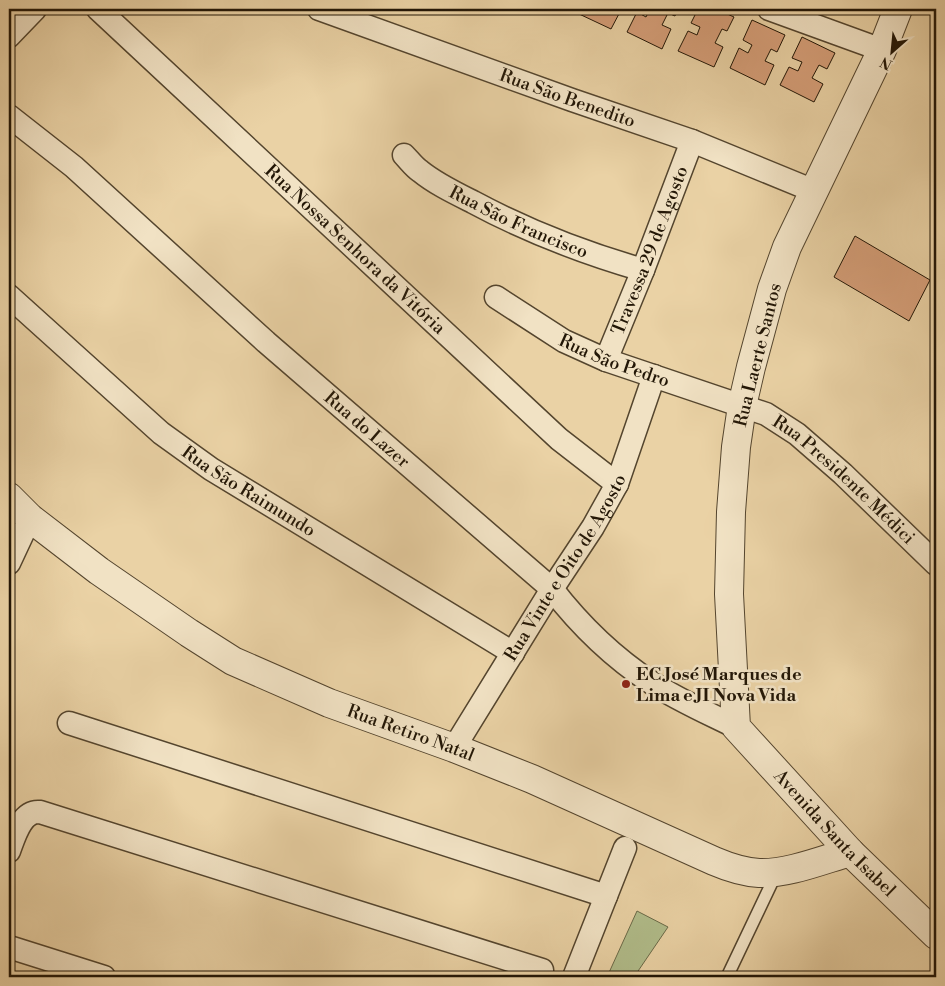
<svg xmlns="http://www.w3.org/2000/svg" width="945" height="986" font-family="'Libre Bodoni',serif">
<rect width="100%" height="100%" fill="#ead2a5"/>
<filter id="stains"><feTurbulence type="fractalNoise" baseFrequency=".004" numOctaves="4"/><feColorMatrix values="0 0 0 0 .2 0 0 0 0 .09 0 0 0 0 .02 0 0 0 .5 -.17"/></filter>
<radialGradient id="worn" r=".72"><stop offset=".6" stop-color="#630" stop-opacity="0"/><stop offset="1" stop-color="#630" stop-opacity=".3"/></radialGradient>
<polygon fill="#b1bd8b" stroke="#6a6a48" points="637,911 668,927 634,977 607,977"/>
<g fill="#d59e78" stroke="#221606">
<polygon points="579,9 618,9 621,10 611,29 577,13"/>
<polygon points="650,9 678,9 675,16 668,13 662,25 671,29 662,49 627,32 637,12 646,17"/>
<polygon points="698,9 716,9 734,17 727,31 722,29 715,43 723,47 714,67 678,51 688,31 697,35 700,27 691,23"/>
<polygon points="752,20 785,35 777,52 771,49 765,61 774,65 765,85 730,68 739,48 748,53 752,45 743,40"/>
<polygon points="802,37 835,53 827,69 819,65 812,78 823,84 814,102 780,85 789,67 798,71 802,62 792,58"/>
<polygon points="855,236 930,280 909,321 834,277"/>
</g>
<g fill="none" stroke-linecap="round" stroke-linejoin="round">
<g stroke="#54452e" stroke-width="14">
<polyline id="service" points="727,977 776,874"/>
</g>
<g stroke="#54452e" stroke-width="25">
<g id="minor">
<path id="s1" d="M98,9l461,430 58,45"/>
<path id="s2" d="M319,9l253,91 120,41 122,50"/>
<polyline points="769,9 882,50"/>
<polyline points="9,36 35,9"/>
<path id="s3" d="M9,116l65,51 192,175 286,247c27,35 62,69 100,94 26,17 56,30 84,44"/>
<path id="s4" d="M404,155c5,5 10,12 16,16 16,13 35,22 53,31 54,29 111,51 170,68"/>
<path id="s5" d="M9,296l152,137 50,36 302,184"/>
<path id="s6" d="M496,297l68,44 42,19 160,54 31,20 46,40 93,90"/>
<path id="s7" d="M606,360l37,-90 49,-129"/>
<polyline points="9,563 30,518"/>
<polyline points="69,723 606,896"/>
<path id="s8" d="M454,748l98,-159 41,-62 24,-43 37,-108"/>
<path d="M9,851c5,-13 12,-41 31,-39l502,158"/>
<polyline points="9,947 104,977"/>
<polyline points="574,977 625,848"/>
</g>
</g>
<g stroke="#54452e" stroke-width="30">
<g id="tertiary">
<path id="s9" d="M898,9l-16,41 -95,197 -15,42 -21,78 -9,39 -6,41 -5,65 -2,82 7,133 114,125 86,83"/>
<path id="s10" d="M9,497l21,21 69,53 90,62 44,28 96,42 125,45 78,31 182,82c14,6 29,11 45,12 29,1 63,-13 91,-21"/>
</g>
</g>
<use href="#service" stroke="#f1e2c4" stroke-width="11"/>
<use href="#minor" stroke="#f1e2c4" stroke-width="22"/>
<use href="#tertiary" stroke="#f1e2c4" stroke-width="28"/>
</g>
<circle fill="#8f2418" stroke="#f1e2c4" stroke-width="2" cx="626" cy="684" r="5"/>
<g text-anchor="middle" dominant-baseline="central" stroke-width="5" stroke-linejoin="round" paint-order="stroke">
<g font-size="18" fill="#221606" stroke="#f1e2c4">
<text stroke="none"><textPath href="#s2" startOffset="264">Rua São Benedito</textPath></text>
<text stroke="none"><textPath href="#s4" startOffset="134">Rua São Francisco</textPath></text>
<text stroke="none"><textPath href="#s1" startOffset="352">Rua Nossa Senhora da Vitória</textPath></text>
<text stroke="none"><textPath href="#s7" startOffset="118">Travessa 29 de Agosto</textPath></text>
<text transform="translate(758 355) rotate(-76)">Rua Laerte Santos</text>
<text stroke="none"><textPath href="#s6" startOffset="135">Rua São Pedro</textPath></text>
<text stroke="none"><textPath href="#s3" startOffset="476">Rua do Lazer</textPath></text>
<text stroke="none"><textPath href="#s6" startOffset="398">Rua Presidente Médici</textPath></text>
<text stroke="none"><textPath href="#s5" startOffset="310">Rua São Raimundo</textPath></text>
<text stroke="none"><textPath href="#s8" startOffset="212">Rua Vinte e Oito de Agosto</textPath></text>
<text stroke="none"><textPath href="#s10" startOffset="470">Rua Retiro Natal</textPath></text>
<text stroke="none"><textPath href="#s9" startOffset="895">Avenida Santa Isabel</textPath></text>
</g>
<g font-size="18" font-weight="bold" fill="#221606" stroke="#f1e2c4" text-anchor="start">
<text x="636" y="674">EC José Marques de<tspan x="636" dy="21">Lima e JI Nova Vida</tspan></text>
</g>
</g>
<rect width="945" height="986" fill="none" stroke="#ead2a5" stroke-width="30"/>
<rect x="10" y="10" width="925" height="966" fill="none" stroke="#221606" stroke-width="2.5"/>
<rect x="15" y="15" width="915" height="956" fill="none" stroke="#221606"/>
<g transform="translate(892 52) rotate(207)" stroke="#f1e2c4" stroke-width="4" paint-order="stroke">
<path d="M0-4L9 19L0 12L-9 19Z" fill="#221606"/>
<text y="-8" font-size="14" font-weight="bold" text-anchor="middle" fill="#221606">N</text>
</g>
<rect width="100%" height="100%" filter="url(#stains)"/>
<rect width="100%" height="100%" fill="url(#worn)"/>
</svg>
